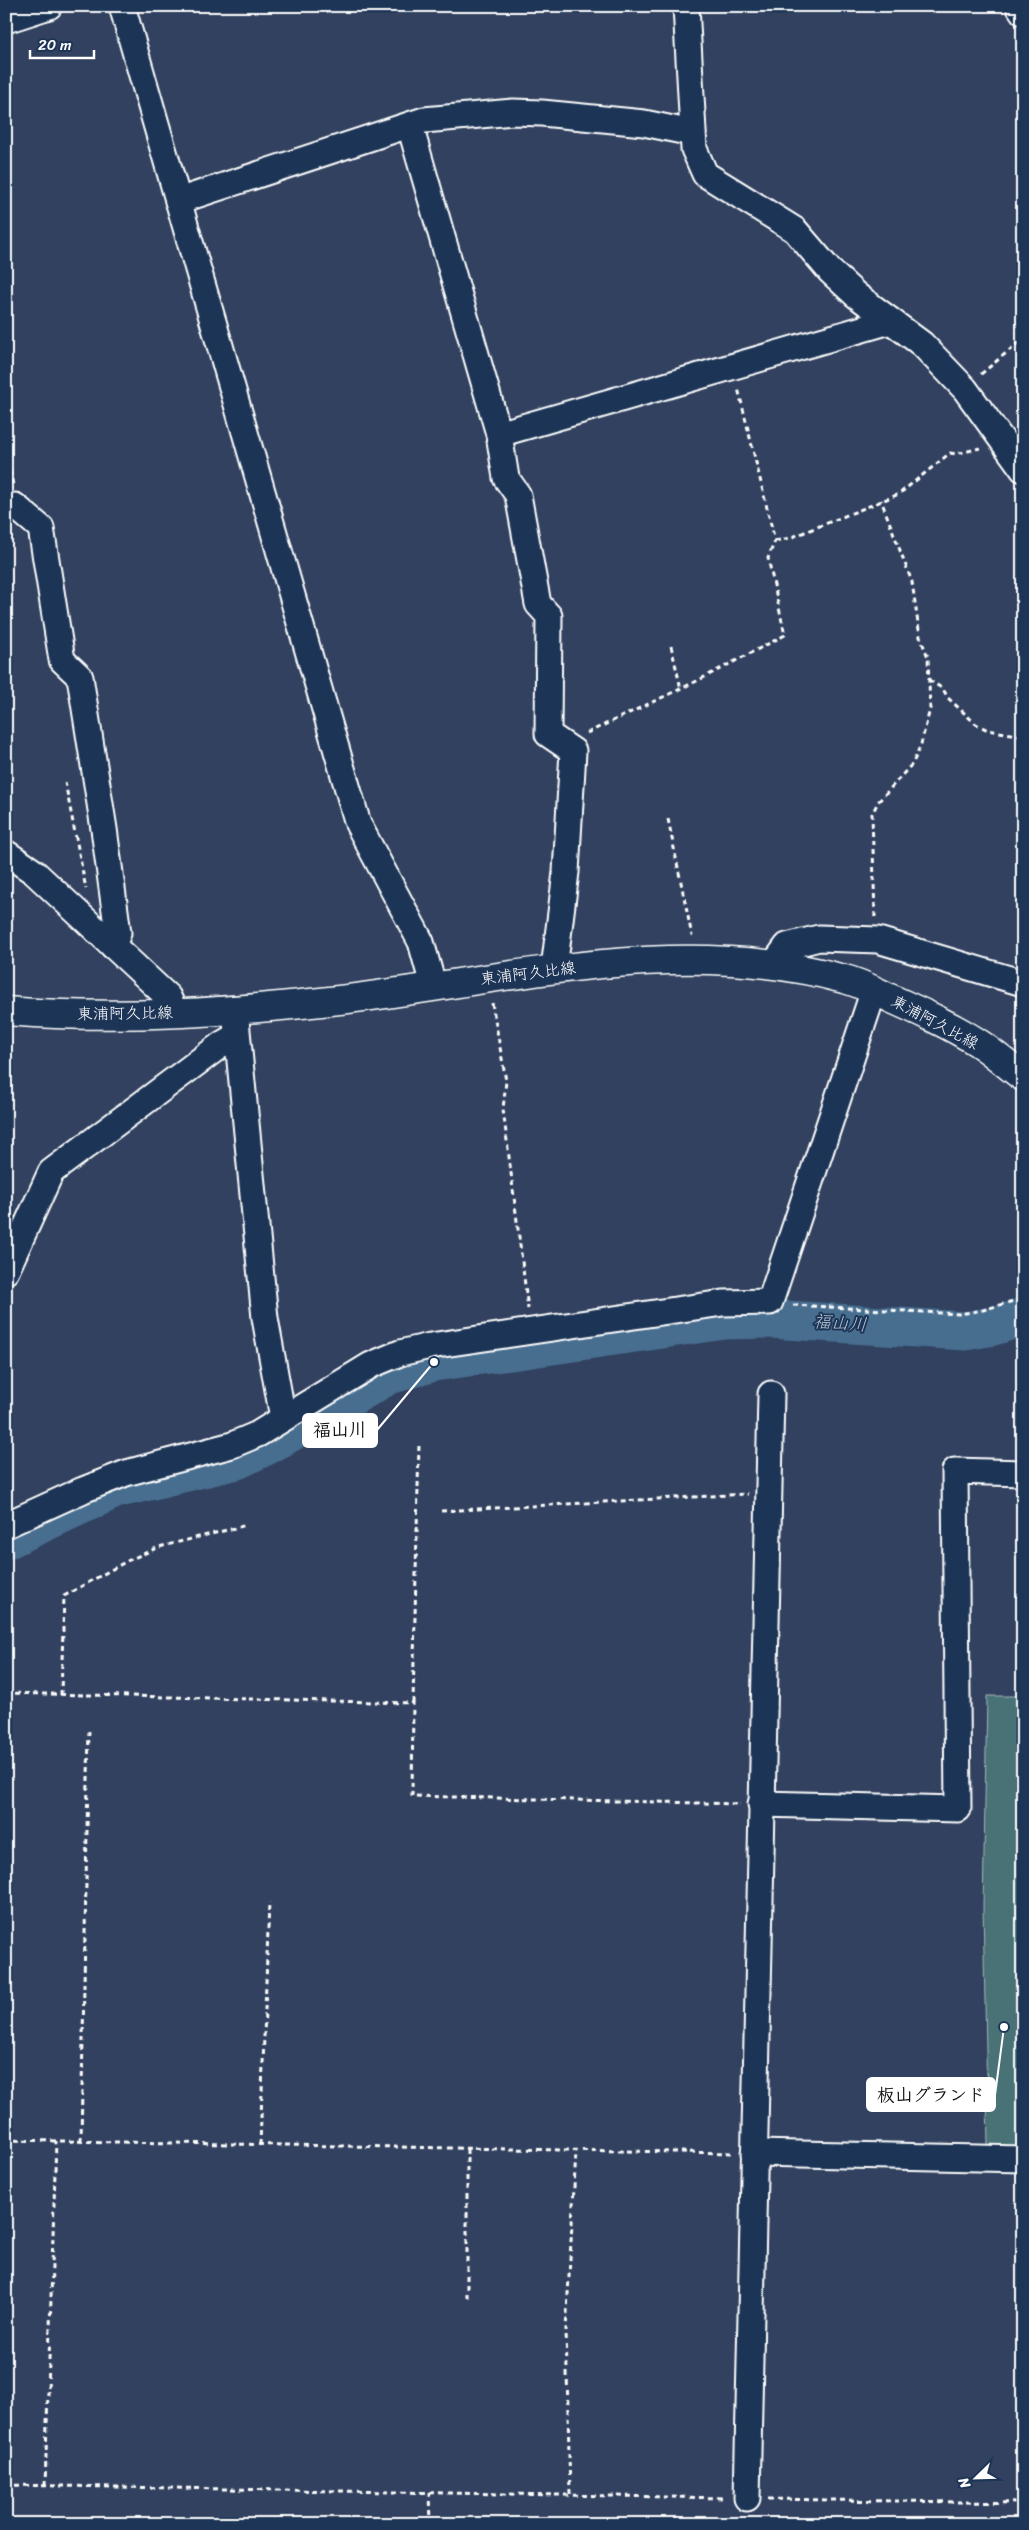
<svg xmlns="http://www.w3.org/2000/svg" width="1029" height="2530" font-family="Sriracha,'Klee One',sans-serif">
<rect width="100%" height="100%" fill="#31415f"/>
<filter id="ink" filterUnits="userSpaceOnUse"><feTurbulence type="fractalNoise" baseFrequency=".02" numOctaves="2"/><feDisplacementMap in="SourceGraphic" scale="10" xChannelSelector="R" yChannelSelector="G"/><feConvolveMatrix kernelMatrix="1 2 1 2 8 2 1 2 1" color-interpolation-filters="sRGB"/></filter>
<g filter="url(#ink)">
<polygon fill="#4a7276" stroke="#a4b8ba" points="987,1696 1023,1696 1023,2147 988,2147 983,1907"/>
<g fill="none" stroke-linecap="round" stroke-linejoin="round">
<polyline stroke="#476d8f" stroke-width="39" points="6,1540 115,1489 237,1460 274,1442 389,1375 434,1362 725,1320 770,1319 965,1331 994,1326 1023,1317"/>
<g stroke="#fff" stroke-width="29">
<g id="minor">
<polyline points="122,6 358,824 421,942 433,985"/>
<polyline points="686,6 694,149 705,174 795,230 830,271 856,295 922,344 965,389 1023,469"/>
<polyline points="1019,6 1023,12"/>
<polyline points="6,20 49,6"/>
<polyline points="410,126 499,434 506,478 518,495 538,604 549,616 548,734 573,751 566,872 554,969"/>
<polyline points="178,201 424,120 513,112 542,113 644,123 692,133"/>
<polyline points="499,434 890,321"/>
<polyline points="6,508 15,506 41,528 62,660 80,677 104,829 118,933 113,946"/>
<polyline points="6,853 34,872 168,997 175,1012"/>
<polyline points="774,964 787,946 819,938 878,940 1023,983"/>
<polyline points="235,1010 265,1318 283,1418"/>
<polyline points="6,1271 51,1172 222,1044 236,1036"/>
<polyline points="6,1525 83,1490 126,1473 232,1445 258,1434 371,1365 400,1353 430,1346 723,1303 770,1302 874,990"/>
<polyline points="761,1804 958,1809 955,1471 1023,1473"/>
<polyline points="754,2153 1023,2159"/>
<polyline points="747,2498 771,1394"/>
</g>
</g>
<g stroke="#fff" stroke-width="31">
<path id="secondary" d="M6,1011c114,9 229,1 342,-12 161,-20 335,-65 496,-20 17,4 33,13 48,20 29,13 58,26 85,43 16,10 31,24 46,35"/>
</g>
<g stroke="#fff" stroke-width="3" stroke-dasharray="5 4" stroke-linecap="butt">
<polyline points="981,374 1023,339"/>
<polyline points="6,453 13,485"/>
<polyline points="775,541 790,538 899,494 950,453 956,454 980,448"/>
<polyline points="671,646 681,689"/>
<polyline points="929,680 943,689 948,698 976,724 988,730 1023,736"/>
<polyline points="587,733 697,681 785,635 768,558 775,541 738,388"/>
<polyline points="65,782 86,889"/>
<polyline points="668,819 692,936"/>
<polyline points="875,917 872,814 878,802 913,763 921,744 930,709 928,657 920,637 912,582 881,500"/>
<polyline points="492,1003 506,1081 503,1109 528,1309"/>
<polyline points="793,1305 959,1314 983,1310 1023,1298"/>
<polyline points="441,1511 748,1494"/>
<polyline points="6,1693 413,1703 412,1796 740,1804"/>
<polyline points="61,1695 64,1596 127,1561 159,1547 247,1525"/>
<polyline points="413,1703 419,1444"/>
<polyline points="6,2140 733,2153"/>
<polyline points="81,2141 89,1727"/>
<polyline points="260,2145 269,1902"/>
<polyline points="467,2149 467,2298"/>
<polyline points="6,2485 725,2498"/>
<polyline points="45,2486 56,2141"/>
<polyline points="429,2492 430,2524"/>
<polyline points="570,2494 566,2330 576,2152"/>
<polyline points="768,2499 1023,2503"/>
</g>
<use href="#minor" stroke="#1d3557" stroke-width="25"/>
<use href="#secondary" stroke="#1d3557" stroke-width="28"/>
</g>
</g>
<g text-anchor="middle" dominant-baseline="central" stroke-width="4" stroke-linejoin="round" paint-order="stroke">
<g font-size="16" fill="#fff" stroke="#1d3557">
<text transform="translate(528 973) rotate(-7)">東浦阿久比線</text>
<text transform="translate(125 1013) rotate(-1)">東浦阿久比線</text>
<text transform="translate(935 1022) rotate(28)">東浦阿久比線</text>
</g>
<g font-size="18" font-style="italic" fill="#b5c5d2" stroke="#1d3557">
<text transform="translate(840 1323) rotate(4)">福山川</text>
</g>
</g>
<path fill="none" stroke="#fff" stroke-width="2" d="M434 1362L377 1430M1004 2027L995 2095"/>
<g fill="#fff" stroke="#1d3557" stroke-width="2">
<circle cx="434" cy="1362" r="5"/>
<circle cx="1004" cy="2027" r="5"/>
</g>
<g fill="#fff" stroke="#fff" stroke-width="2">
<rect x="303" y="1414" width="74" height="33" rx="5"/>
<rect x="867" y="2078" width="128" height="33" rx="5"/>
</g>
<g font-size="18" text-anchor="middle" font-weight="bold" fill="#111">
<text x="340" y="1436">福山川</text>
<text x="931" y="2101">板山グランド</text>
</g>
<rect width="1029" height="2530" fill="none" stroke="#1d3557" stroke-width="25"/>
<rect x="12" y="12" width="1004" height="2505" fill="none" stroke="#fff" stroke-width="2" filter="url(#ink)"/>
<g transform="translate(976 2478) rotate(247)" stroke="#1d3557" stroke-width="4" paint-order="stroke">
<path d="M0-4L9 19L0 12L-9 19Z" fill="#ffffff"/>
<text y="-8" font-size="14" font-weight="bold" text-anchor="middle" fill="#ffffff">N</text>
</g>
<path d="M30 50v8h64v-8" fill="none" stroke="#ffffff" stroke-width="2.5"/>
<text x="38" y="50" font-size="15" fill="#ffffff" stroke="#1d3557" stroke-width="4" paint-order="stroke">20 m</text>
</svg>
